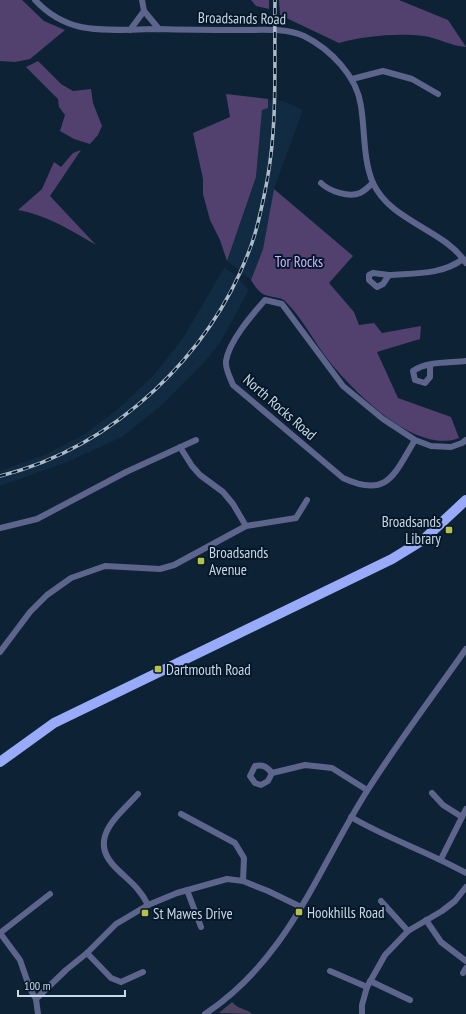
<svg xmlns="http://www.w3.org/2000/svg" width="466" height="1014" font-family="'PT Sans Narrow',sans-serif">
<rect width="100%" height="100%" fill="#0d2234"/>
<g fill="#102b42">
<polygon points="268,99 283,101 303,110 274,189 263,249 251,280 227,261 256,177 262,110 268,108"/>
<polygon points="224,268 233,273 249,290 221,341 207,359 162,405 122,437 65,463 0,486 0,471 44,455 85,434 118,409 154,375 183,338"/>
</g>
<path fill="#4d4260" d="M232,1002c7,8 14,6 20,12l-33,-1z"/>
<g fill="#52406e">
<polygon points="0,0 22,0 44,21 65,30 30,59 15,62 0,61"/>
<polygon points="251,0 269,0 269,9 256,6"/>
<path d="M279,0h120l49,20 18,27c-15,-1 -28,-9 -42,-11 -26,-3 -60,0 -85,7l-59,-28z"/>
<polygon points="38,61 61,84 73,91 91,89 93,103 102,126 98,135 90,144 74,139 60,131 65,115 59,107 58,99 26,67"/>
<polygon points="226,94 268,99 268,108 262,110 256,177 227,261 220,240 210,220 203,194 203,179 193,133 230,117"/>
<path d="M81,150l-31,46 46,49c-25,-15 -50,-30 -78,-35l24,-21 12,-27 7,5 12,-14z"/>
<path d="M274,189l79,67 -24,27 25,29 5,13 15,-2 8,10 39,-7 -1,13 -43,13 21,46 53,19 8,21c-43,17 -105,-46 -130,-77 -15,-19 -26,-42 -43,-59 -5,-6 -16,-4 -23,-8 -5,-3 -9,-9 -12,-14l12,-31z"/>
</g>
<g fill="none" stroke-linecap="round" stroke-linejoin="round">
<g stroke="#5d658c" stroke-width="6">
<path d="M35,0c12,13 28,23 46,27 25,5 53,2 78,2 29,1 57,1 85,1 20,0 41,-2 60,6 26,13 53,40 57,70 4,25 2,54 12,77 18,39 71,46 93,80"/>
<polyline points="142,0 144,11 159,29"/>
<polyline points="130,30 144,11"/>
<polyline points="352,79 383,71 412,79 438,94"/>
<path d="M321,183c8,8 28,15 39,10 5,-2 9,-7 13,-10"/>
<path d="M389,275l-16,-2 -4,2v5l8,7 6,-3 6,-9c25,-2 53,0 74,-16"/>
<path d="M430,365v12l-5,6 -10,-3 -2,-9c14,-10 36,-8 53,-10"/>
<path d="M415,440c-21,34 -27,59 -72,38l-110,-93c-3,-8 -8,-16 -7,-24 3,-20 26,-46 39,-61l17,4 61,82 40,33 32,21 16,6 20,1 11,-4 4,-3"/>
<polyline points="180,447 192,466 200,475 223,492 233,504 246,526"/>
<polyline points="0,528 37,519 126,472 196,440"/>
<polyline points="0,652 30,612 47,595 71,578 105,566 160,569 174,565 246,526 296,518 307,500"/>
<path d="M272,773c-5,-6 -9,-9 -17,-7l-5,10 5,7 6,2 7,-4 4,-8 33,-8 27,3 35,22"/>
<polyline points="432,793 443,805 462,817"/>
<path d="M138,794c-20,22 -52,45 -22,74 13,13 23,19 32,37"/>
<polyline points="181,814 235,843 244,858 243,881"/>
<path d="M351,817c37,22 78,35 115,56"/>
<polyline points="441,859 466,809"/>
<polyline points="187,890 201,927"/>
<polyline points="381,901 408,931"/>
<polyline points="426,920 441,942 466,961"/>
<polyline points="0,933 20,960 30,989 36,999"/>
<polyline points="0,933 50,894"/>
<polyline points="87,953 111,978 121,982 143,972"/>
<polyline points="330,971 367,987"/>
<polyline points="463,973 466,968"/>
<polyline points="370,981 410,1000"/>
<polyline points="38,1014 36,999 66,970 87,953 116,924 148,905 177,893 227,879 243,881 268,891 301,907"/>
<path d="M205,1014c84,-56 111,-142 162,-223 31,-49 66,-95 99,-142"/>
<polyline points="362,1014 362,1005 367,987 385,955 408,931 442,911 455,901 466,887"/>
</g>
<polyline stroke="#9aaafa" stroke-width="10" points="0,762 54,723 392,559 423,540 466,500"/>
<g stroke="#adbbc9" stroke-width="3.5">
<path id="rail" d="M0,476c115,-29 213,-122 252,-233 7,-20 11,-42 15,-62 11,-59 7,-121 8,-181"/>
</g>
<use href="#rail" stroke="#04182a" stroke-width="2" stroke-dasharray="6" stroke-linecap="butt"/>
</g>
<g fill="#b7c148" stroke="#04182a" stroke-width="1.5">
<rect x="445" y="526" width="8" height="8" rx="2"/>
<rect x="197" y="557" width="8" height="8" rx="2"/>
<rect x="154" y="665" width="8" height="8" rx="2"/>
<rect x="295" y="908" width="8" height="8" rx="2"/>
<rect x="141" y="909" width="8" height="8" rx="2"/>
</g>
<g text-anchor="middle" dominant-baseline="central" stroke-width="4" stroke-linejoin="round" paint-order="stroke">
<g font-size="15" fill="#cad7e4" stroke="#04182a">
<text transform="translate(242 18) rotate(1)">Broadsands Road</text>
<text transform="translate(280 407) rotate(41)">North Rocks Road</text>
</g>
<g font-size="15" fill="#cfb2fe" stroke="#04182a">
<text x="299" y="261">Tor Rocks</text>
</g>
<g font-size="15" fill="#cad7e4" stroke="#04182a" text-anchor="start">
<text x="441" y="521" text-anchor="end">Broadsands<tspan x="441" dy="17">Library</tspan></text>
<text x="209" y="552">Broadsands<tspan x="209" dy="17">Avenue</tspan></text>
<text x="166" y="669">Dartmouth Road</text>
<text x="307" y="912">Hookhills Road</text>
<text x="153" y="913">St Mawes Drive</text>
</g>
</g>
<path d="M18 990v6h107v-6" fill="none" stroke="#cad7e4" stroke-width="2"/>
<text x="24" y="990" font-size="12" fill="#cad7e4" stroke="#04182a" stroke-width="3" paint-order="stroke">100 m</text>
</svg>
